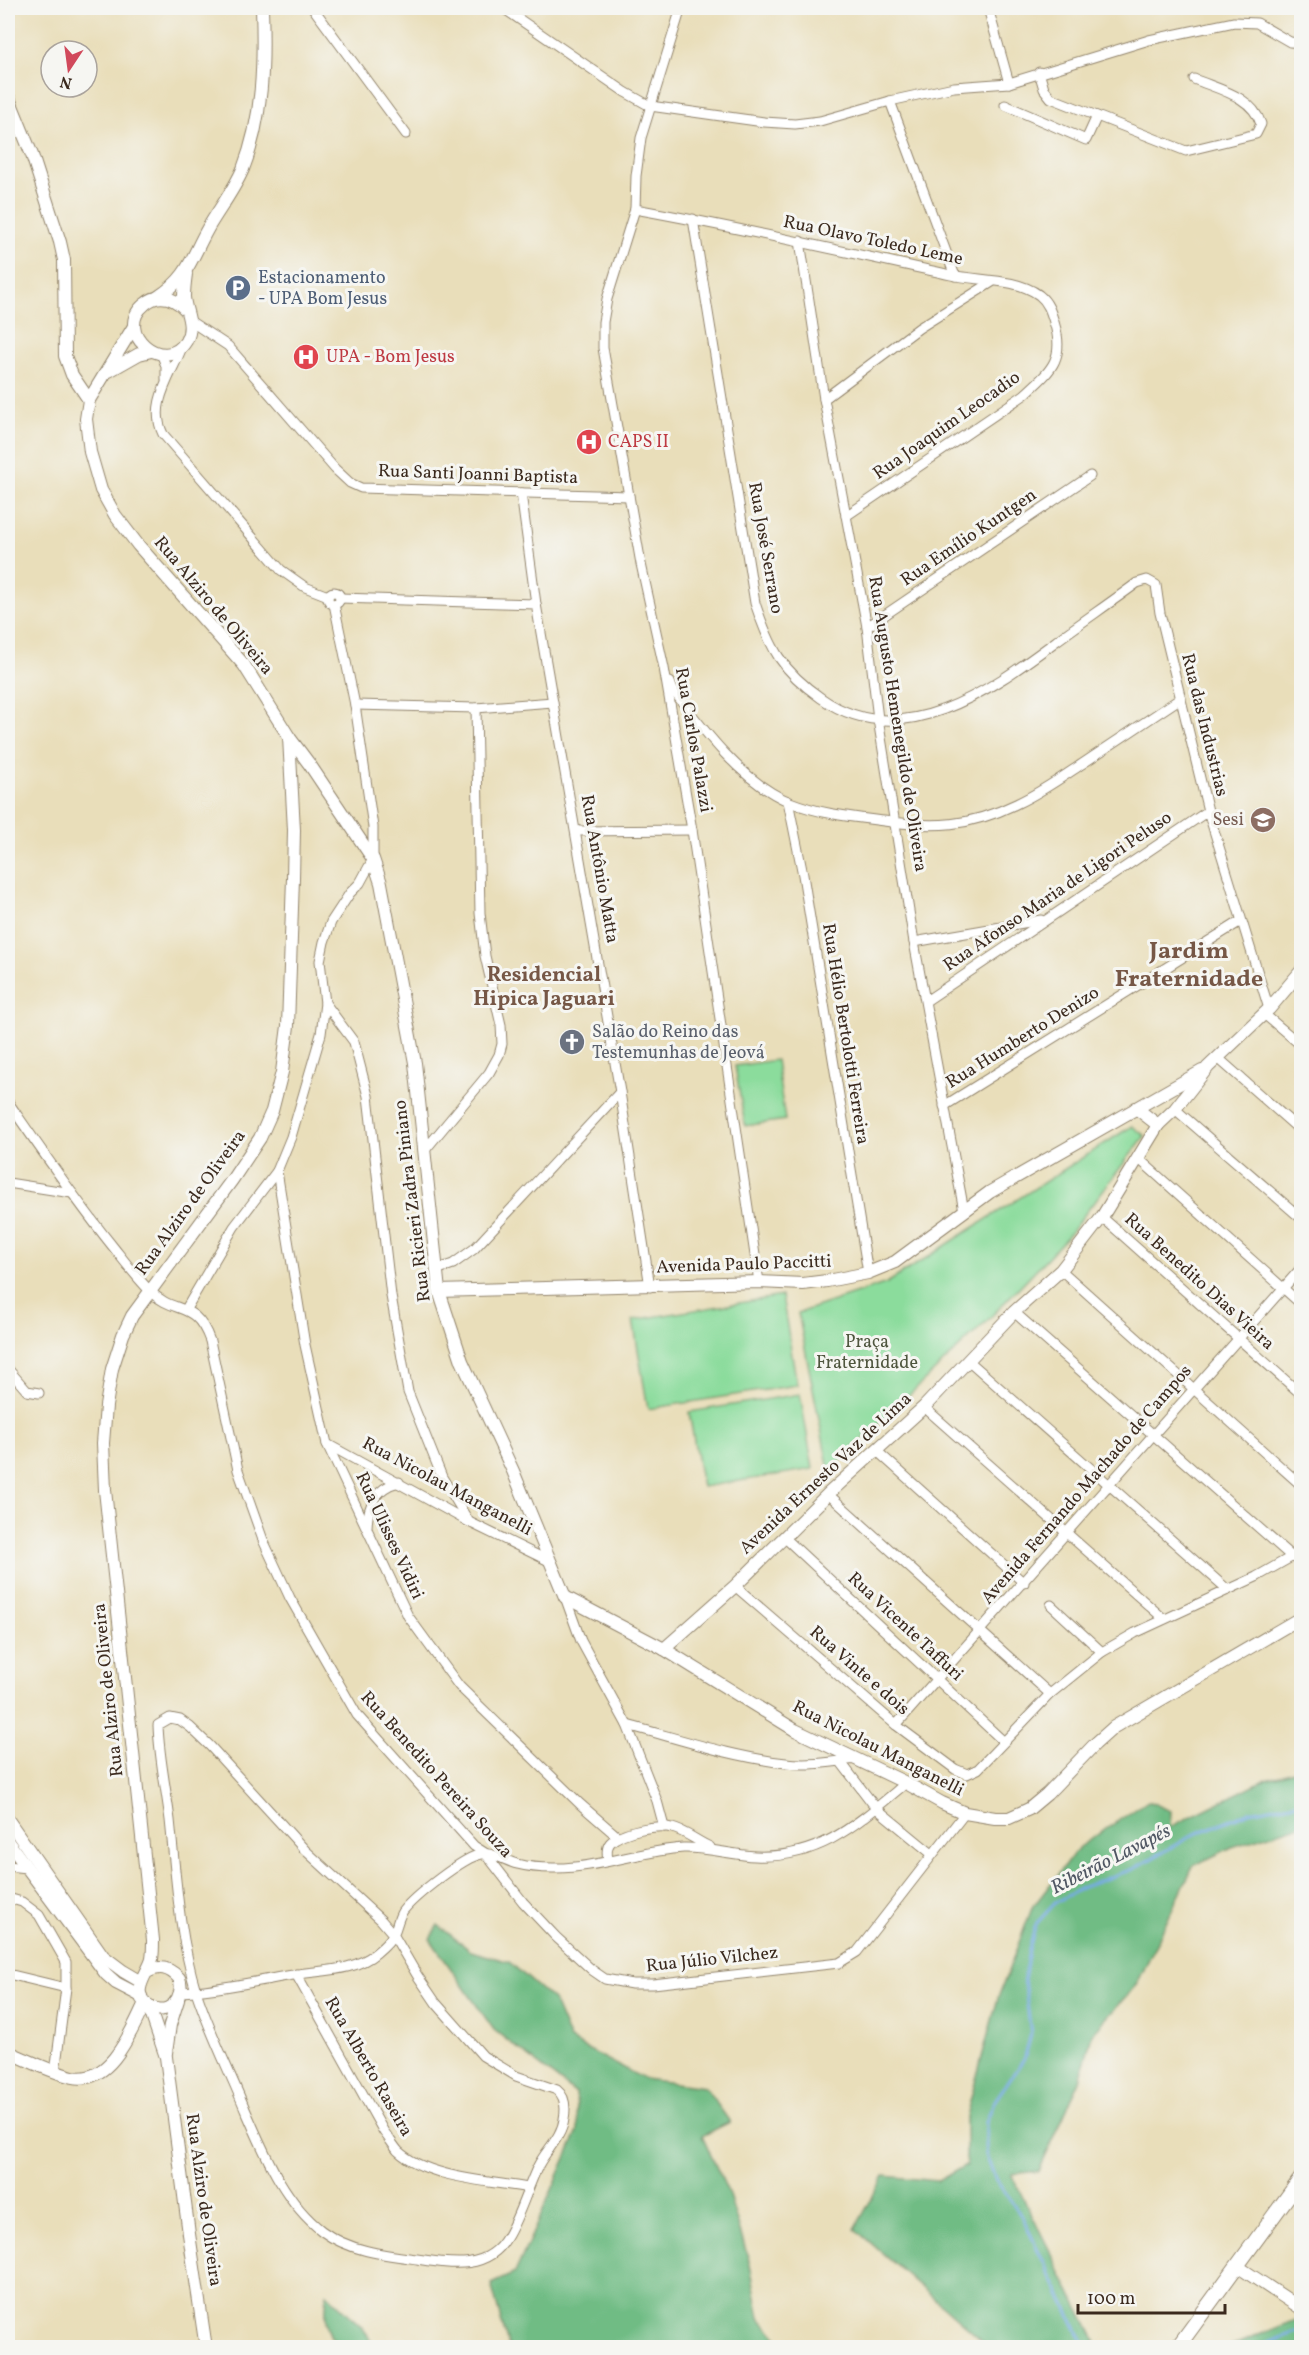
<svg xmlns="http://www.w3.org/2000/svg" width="1309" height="2355" font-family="Vollkorn,serif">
<rect width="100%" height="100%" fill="#f6f6f2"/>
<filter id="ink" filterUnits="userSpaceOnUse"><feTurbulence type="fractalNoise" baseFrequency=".0167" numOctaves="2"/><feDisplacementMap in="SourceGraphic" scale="12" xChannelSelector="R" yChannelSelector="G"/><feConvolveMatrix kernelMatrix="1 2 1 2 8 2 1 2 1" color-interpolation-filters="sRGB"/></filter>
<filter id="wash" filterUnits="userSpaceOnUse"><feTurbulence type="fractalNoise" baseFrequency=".008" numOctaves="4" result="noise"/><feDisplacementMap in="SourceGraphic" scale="24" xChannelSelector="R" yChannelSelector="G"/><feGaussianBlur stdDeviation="1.35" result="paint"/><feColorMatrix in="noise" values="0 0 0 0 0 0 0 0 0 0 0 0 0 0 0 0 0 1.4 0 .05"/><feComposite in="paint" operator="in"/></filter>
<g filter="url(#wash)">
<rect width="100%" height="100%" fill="#e9deba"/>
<g fill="#8bdc9c" stroke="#63835d" stroke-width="1.5">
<polygon points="776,1060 785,1120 745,1126 735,1066"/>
<polygon points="1132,1126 1145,1136 1067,1237 986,1322 842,1459 830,1475 798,1313 887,1283"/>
<polygon points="782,1296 797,1385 648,1409 633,1320"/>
<polygon points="800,1394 813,1469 702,1487 689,1412"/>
</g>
<g fill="#70bc84" stroke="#567351" stroke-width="1.5">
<polygon points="1301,1769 1301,1825 1232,1847 1193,1866 1137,1984 1092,2034 1080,2080 1039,2171 1011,2174 1096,2342 1092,2348 983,2347 986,2344 855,2229 884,2176 938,2181 966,2165 966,2116 998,1998 1032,1908 1079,1847 1148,1801 1171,1811 1170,1827 1266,1779"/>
<polygon points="438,1925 471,1951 509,1962 553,2000 570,2040 644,2079 705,2087 730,2122 702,2136 728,2192 750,2264 760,2318 785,2347 512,2348 508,2345 491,2284 515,2273 578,2131 576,2094 494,2030 430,1939"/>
<path d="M327,2293l34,33 16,21h-38c-16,-15 -14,-34 -12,-54z"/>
<polygon points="1301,2318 1301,2347 1229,2347"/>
</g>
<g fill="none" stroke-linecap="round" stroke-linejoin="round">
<g stroke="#76aae3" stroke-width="3">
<polyline points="1086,2348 1022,2217 996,2180 986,2155 986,2122 994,2102 1025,2057 1031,2034 1024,1980 1029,1949 1036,1924 1056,1902 1083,1887 1133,1869 1195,1834 1249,1812 1302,1802"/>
<polyline points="1262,2348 1266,2344 1302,2330"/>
</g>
</g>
</g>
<g filter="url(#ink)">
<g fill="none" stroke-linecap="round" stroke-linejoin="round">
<g stroke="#92846c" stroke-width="11">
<g id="street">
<polyline points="313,8 406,134"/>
<polyline points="503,8 625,92 650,106 764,122 795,124 820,121 890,101 954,87 1009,83 1149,40 1234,22 1257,23 1290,42 1302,43"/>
<polyline points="681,8 641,138 636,176 635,209 607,299 603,322 603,348 641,564 664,668 692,830 759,1282"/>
<polyline points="988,8 1009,83"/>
<path d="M1039,72l5,17 7,9 135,53 70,-17 5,-10c-9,-28 -41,-34 -67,-45"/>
<polyline points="890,101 955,276"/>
<polyline points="1005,105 1086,140 1097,116"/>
<path d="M635,209c106,19 211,43 316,66 28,6 65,3 88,20 9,7 12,17 15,27 12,38 -4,49 -30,73l-178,121"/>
<path d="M693,219l62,384c15,45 26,67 66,95 80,57 169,-8 234,-56 27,-20 55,-39 82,-59l10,-3 9,5 4,28 48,198 61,198"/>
<polyline points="800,241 824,399 867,627 878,719 914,942 964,1211"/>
<polyline points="190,321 228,346 335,469 350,483 361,488 629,496"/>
<path d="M182,347c-10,28 -34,57 -19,87l118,136 24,17 23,9"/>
<polyline points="161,353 166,366 166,380"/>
<polyline points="824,399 919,328 992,282"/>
<polyline points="521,493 536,604 620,1092 650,1287"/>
<circle cx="334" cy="598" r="6"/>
<polyline points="340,598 536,604"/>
<polyline points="867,627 1090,476"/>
<path d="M670,682l3,8c30,40 70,93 117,112 30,12 62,15 94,19 50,7 85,6 132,-17 24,-11 45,-26 66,-40 33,-22 66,-44 99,-66"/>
<polyline points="355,705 476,708 553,702"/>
<polyline points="788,801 803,875 868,1273"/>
<polyline points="576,831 692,830"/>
<polyline points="914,942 1041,920"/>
<polyline points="926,1001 1208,811"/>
<polyline points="325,1003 354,1042 368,1096 391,1296 408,1392 442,1477 469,1522"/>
<polyline points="1264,1014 1302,1046"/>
<polyline points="1218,1058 1302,1132"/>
<path d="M8,1102c34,49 68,99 106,146 11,14 23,30 36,43 25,25 45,8 60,50l28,129 25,70 27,58 67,117 117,131 11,7 38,49 33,35 36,33 13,9 27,5h21l186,-21 18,-11 108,-139"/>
<polyline points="944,1106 1241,921"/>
<polyline points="1175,1109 1302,1219"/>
<polyline points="425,1150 489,1073 499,1055 502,1044 501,1025 485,956 480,913 476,708"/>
<polyline points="1138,1158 1302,1305"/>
<polyline points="277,1171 305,1345 327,1444 408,1616 459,1686 580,1804 618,1837"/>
<polyline points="8,1183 72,1193"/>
<polyline points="1102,1217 1302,1395"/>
<polyline points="436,1270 453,1264 474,1249 620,1092"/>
<polyline points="1061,1270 1302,1486"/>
<polyline points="186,1309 234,1227 277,1171 291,1137 321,1034 325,1003 320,961 324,942 331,922 350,893 360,883 373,859 373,827 355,705 334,604"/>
<polyline points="1014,1312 1292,1557"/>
<polyline points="969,1361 1228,1590"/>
<polyline points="8,1369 27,1391 39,1393"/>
<polyline points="924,1407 1164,1619"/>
<polyline points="327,1444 469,1522 549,1561"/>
<polyline points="877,1451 1024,1583"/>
<polyline points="828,1494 1050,1694"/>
<path d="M367,1527c1,-23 9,-39 32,-45"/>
<polyline points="784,1537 1003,1741"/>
<polyline points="735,1586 896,1725 955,1769 967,1774 978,1769 1050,1694 1102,1652 1135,1633 1256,1577 1302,1551"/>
<polyline points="565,1597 581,1641 627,1725 657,1801 664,1827"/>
<polyline points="1051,1605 1102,1652"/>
<path d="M170,1718l10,2 10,7 20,19 95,104 76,70 12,14 24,41 19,28 47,53 33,20 41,14c9,7 9,18 7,29 -2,18 -18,31 -26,47 -11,23 -18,49 -31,71 -19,34 -57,27 -90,22 -32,-4 -68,-8 -95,-28 -39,-30 -58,-79 -77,-122 -16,-39 -36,-78 -49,-118 -17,-56 -20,-114 -26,-171 -4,-32 -11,-63 -12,-95z"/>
<path d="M627,1725c53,14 105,32 159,38 23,3 47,-1 70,-4"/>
<polyline points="896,1725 1302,1267"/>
<polyline points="840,1761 876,1808 932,1854"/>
<path d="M608,1861c-1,-6 -2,-13 2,-18 11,-12 47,-19 62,-15 13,3 26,14 38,19"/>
<polyline points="8,1866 26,1868"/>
<polyline points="8,1898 22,1902 39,1915 66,1962 66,1988 55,2072"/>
<polyline points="8,1974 66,1988"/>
<path d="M296,1974l88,158c5,6 9,13 14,19 29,27 92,30 130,37"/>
<path d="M181,1992c38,-2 75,-11 112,-17 27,-5 61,-3 83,-22 6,-5 15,-13 18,-20 3,-7 4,-14 8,-21 11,-15 63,-56 80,-58 11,-2 24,7 35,10 11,3 24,4 36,4 43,1 86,-17 130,-20 24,-1 48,7 72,8 66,3 103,-33 151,-73"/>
</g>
</g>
<g stroke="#92846c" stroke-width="14">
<g id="secondary">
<polyline points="8,96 32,155 60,242 64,260 65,356 72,375 89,400"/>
<path d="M158,297c31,-20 33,-39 50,-69 11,-19 26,-38 35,-59 20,-51 21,-106 19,-161"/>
<path d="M185,309c-11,-11 -26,-17 -40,-5 -34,27 20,72 41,37 9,-16 -1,-29 -2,-44 0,-8 1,-16 2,-23"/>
<path d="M134,326l-45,74 -3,19 4,33 11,38 14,25 23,30 106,120 45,72 5,93 -1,48 -5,148 -6,46 -10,39 -12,27 -28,42 -100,136 -9,19 -11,34 -6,37 -3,37 2,47 48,450c0,6 0,13 -1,19 -4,15 -23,33 -4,46 20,14 38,-8 31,-27 -10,-11 -20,-13 -32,-6"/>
<polyline points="109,371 139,354 151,351"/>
<polyline points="289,737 310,765 373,859 381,883 415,1063 439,1291 462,1361 513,1471 565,1597 664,1649 795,1730 906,1783 942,1803 965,1813 995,1818 1009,1818 1029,1809 1047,1794 1095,1744 1114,1727 1302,1617"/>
<polyline points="1136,1108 1158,1125"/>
<polyline points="439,1291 759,1282 803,1284 827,1281 868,1273 895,1262 990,1192 1202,1071"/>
<polyline points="664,1649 735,1586 828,1494 924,1407 1014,1312 1061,1270 1102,1217 1158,1125 1175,1109 1208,1067 1269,1009 1302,970"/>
<polyline points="8,1820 103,1956 123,1971 140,1981"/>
<polyline points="8,1842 106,1974 116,1983 141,1996"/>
<polyline points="149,2007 166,2057 189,2234 206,2348"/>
<path d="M8,2052c21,8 42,20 65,25 38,8 59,-48 72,-74"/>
<polyline points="166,2053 170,2025 178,2000"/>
<polyline points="1237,2266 1302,2309"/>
</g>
</g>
<g stroke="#92846c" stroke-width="16">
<polyline id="primary" points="1177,2348 1302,2177"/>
</g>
<use href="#street" stroke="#fff" stroke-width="9"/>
<use href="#secondary" stroke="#fff" stroke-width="12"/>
<use href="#primary" stroke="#fff" stroke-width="14"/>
</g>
</g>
<defs>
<g id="parking-disc" transform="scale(1.35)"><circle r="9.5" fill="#5c6f8a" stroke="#f6f6f2"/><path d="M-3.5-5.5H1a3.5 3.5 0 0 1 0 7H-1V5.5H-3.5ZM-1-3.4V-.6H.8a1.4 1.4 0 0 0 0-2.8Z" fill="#fff"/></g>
<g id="hospital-disc" transform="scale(1.35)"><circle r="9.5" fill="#e0444e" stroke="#f6f6f2"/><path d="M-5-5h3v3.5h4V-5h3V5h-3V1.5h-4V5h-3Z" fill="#fff"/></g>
<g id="university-disc" transform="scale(1.35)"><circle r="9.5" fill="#8d6e63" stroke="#f6f6f2"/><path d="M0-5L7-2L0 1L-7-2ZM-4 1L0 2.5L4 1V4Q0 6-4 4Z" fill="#fff"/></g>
<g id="church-disc" transform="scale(1.35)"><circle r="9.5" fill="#6b7280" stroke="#f6f6f2"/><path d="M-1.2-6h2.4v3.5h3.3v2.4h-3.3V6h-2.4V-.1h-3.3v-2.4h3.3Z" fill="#fff"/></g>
</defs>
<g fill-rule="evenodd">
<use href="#parking-disc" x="238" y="288"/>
<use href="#hospital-disc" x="306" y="357"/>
<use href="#hospital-disc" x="589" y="442"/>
<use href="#university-disc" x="1263" y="820"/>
<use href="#church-disc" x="572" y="1042"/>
</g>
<g text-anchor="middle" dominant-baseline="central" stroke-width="6" stroke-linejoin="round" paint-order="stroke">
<g font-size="18" fill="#3b2a1e" stroke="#f6f6f2">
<text transform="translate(873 241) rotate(12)">Rua Olavo Toledo Leme</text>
<text transform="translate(947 426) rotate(-35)">Rua Joaquim Leocadio</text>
<text transform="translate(478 475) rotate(2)">Rua Santi Joanni Baptista</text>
<text transform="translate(969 538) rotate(-34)">Rua Emílio Kuntgen</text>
<text transform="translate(765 548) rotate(80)">Rua José Serrano</text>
<text transform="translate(213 606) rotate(50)">Rua Alziro de Oliveira</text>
<text transform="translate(897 724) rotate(81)">Rua Augusto Hemenegildo de Oliveira</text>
<text transform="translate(1204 725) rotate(76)">Rua das Industrias</text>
<text transform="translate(693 740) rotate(80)">Rua Carlos Palazzi</text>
<text transform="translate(599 869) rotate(80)">Rua Antônio Matta</text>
<text transform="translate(1058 892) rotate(-34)">Rua Afonso Maria de Ligori Peluso</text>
<text transform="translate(845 1034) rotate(81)">Rua Hélio Bertolotti Ferreira</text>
<text transform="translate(1023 1038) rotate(-32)">Rua Humberto Denizo</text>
<text transform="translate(413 1201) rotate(-97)">Rua Ricieri Zadra Piniano</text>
<text transform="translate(191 1203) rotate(-54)">Rua Alziro de Oliveira</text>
<text transform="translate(744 1265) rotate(-2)">Avenida Paulo Paccitti</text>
<text transform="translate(1199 1282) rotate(42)">Rua Benedito Dias Vieira</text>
<text transform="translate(826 1474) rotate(-43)">Avenida Ernesto Vaz de Lima</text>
<text transform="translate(1087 1485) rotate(-49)">Avenida Fernando Machado de Campos</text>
<text transform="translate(447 1487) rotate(28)">Rua Nicolau Manganelli</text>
<text transform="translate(389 1536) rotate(65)">Rua Ulisses Vidiri</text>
<text transform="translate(905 1627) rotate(43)">Rua Vicente Taffuri</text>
<text transform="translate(859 1671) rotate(41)">Rua Vinte e dois</text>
<text transform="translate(109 1690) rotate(-96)">Rua Alziro de Oliveira</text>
<text transform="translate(878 1749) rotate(27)">Rua Nicolau Manganelli</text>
<text transform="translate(436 1775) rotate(48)">Rua Benedito Pereira Souza</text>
<text transform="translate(712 1960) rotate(-6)">Rua Júlio Vilchez</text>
<text transform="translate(368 2067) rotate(60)">Rua Alberto Raseira</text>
<text transform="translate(203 2200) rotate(82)">Rua Alziro de Oliveira</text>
</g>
<g font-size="18" fill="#4e5e75" stroke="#f6f6f2" text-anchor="start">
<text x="258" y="278">Estacionamento<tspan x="258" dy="21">- UPA Bom Jesus</tspan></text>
</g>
<g font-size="18" fill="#be3a42" stroke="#f6f6f2" text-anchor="start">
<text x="326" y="357">UPA - Bom Jesus</text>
<text x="608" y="442">CAPS II</text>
</g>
<g font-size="18" fill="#785e54" stroke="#f6f6f2" text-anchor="end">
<text x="1244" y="820">Sesi</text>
</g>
<g font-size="18" fill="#5b616d" stroke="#f6f6f2" text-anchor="start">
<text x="592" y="1032">Salão do Reino das<tspan x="592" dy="21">Testemunhas de Jeová</tspan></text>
</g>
<g font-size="18" fill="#4f563e" stroke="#f6f6f2">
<text x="867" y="1342">Praça<tspan x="867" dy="21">Fraternidade</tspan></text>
</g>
<g font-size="20" font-style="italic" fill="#505763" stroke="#f6f6f2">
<text transform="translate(1111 1860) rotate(-27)">Ribeirão Lavapés</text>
</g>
<g font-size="21" font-weight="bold" fill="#765746" stroke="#f6f6f2">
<text x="544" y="975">Residencial<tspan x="544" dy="24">Hipica Jaguari</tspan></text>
</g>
<g font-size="24" font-weight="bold" fill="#765746" stroke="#f6f6f2">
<text x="1189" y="952">Jardim<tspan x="1189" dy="28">Fraternidade</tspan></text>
</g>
</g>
<rect width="1309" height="2355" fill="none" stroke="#f6f6f2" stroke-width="30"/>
<g transform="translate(69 69) rotate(193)"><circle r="28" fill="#f6f6f2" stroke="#aba49d" stroke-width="1.5"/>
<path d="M0-4.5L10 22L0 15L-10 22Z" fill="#d1495b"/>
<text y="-9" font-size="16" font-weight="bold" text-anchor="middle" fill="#3b2a1e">N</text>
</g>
<path d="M1078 2304v9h147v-9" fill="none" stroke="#3b2a1e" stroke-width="3"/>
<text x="1087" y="2304" font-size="18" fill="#3b2a1e" stroke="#f6f6f2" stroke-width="4.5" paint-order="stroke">100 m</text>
</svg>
